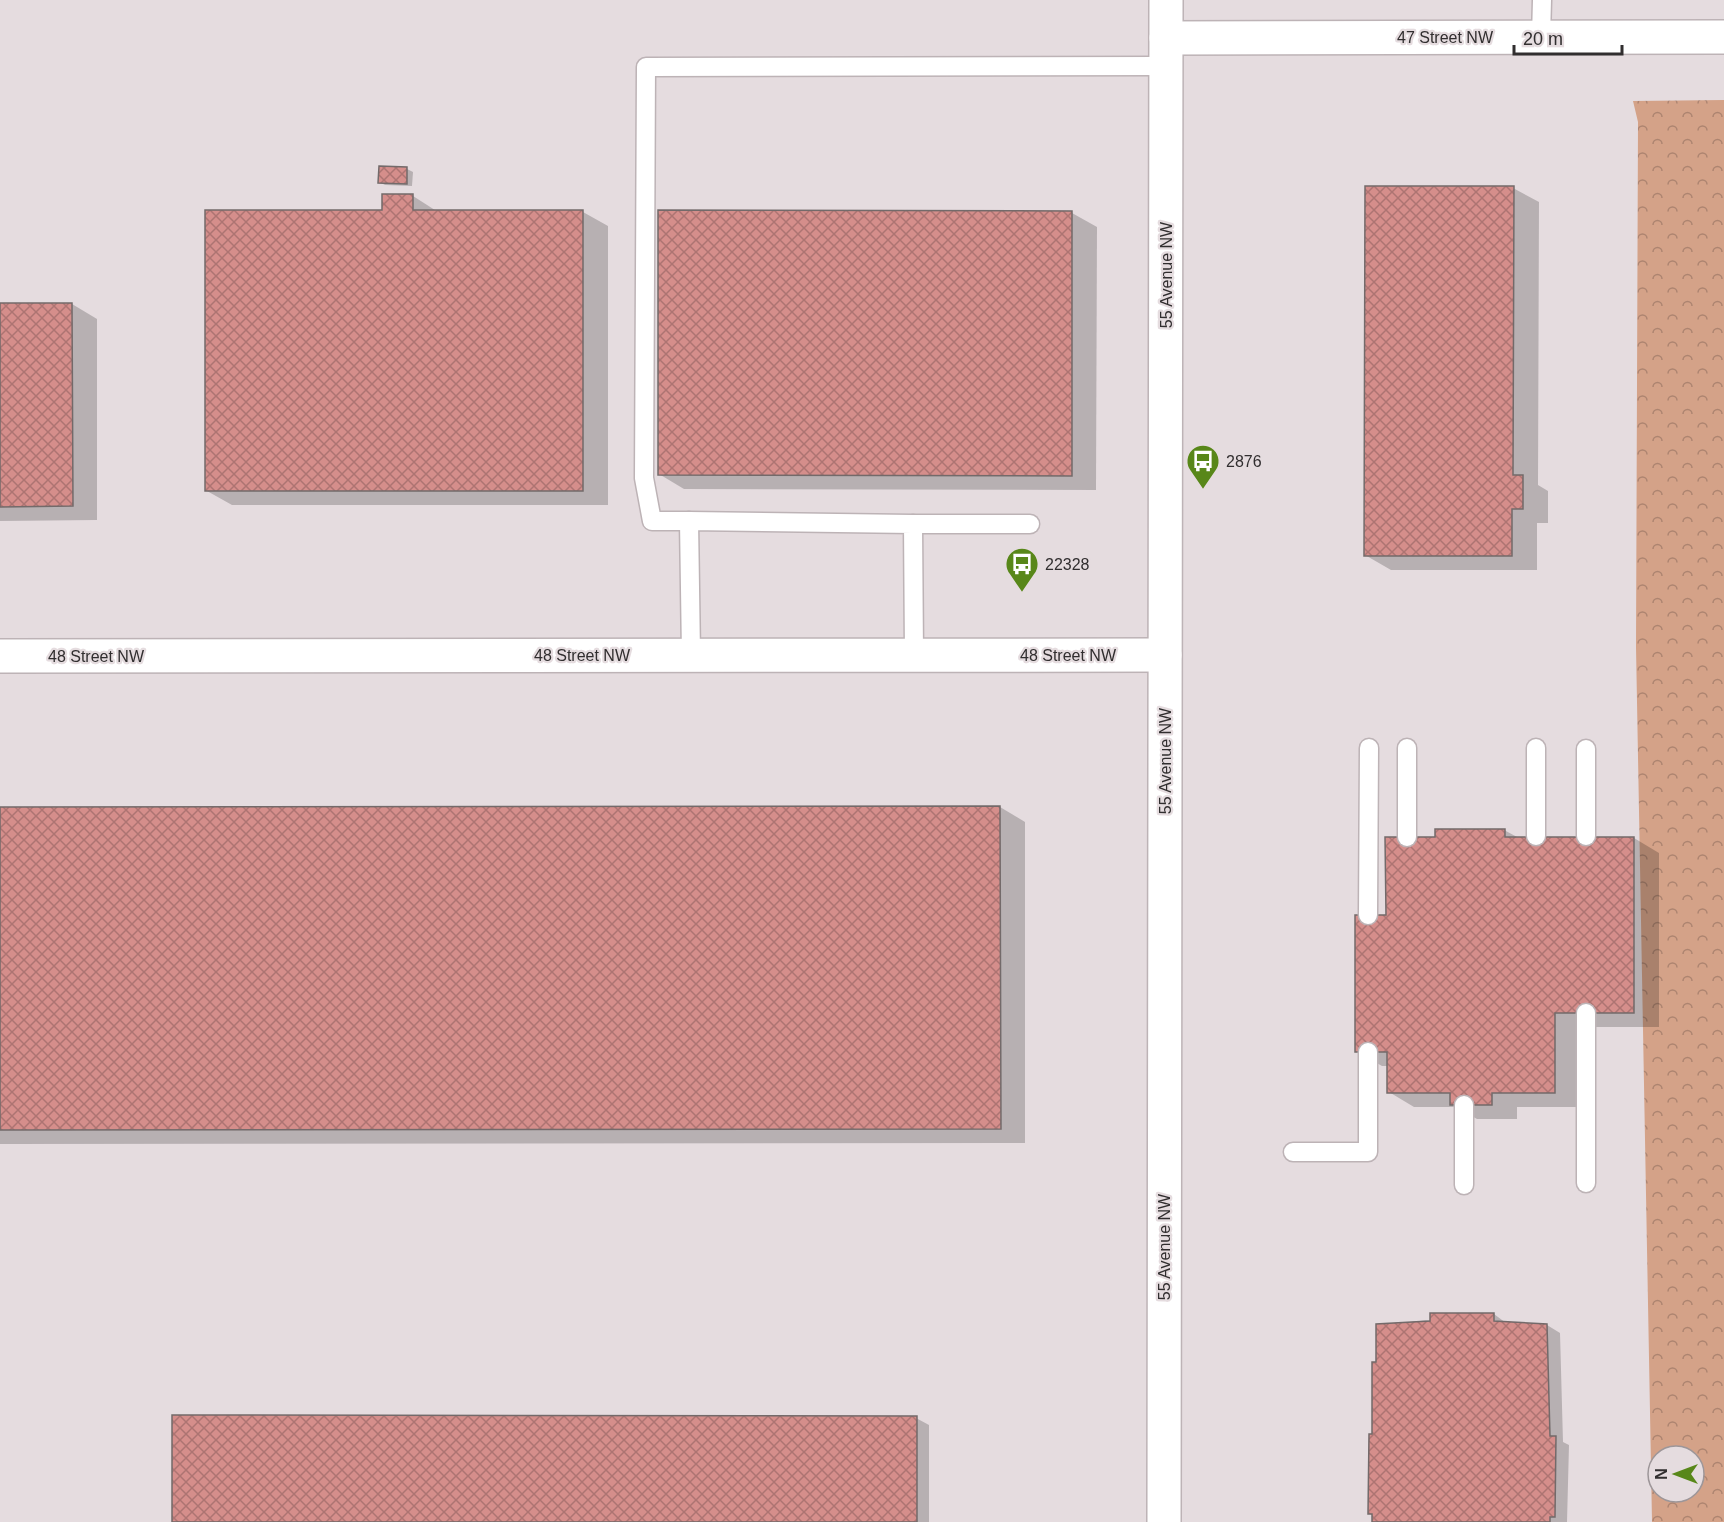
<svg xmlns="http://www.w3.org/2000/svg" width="1724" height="1522" font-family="Arial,sans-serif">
<defs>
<pattern id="forest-crowns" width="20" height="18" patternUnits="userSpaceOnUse" patternTransform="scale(1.5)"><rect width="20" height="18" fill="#d4a288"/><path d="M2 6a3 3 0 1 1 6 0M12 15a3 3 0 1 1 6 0" fill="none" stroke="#ad8470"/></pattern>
<pattern id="building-cross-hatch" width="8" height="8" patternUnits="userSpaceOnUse" patternTransform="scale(1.5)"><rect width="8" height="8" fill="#d58e8b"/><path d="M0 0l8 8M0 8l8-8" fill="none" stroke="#ad7472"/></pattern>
</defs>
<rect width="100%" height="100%" fill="#e5dcdf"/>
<path fill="url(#forest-crowns)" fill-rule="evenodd" d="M1724,100v1422h-72l-16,-875 2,-525 -5,-21zM1658,1456h36v36h-36z"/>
<g fill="#0003">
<polygon points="407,169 413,172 412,186 385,185 379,182"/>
<polygon points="1513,188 1539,202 1538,485 1548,491 1548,523 1537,523 1537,570 1391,570 1365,555"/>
<polygon points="413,196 438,212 583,212 608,226 608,505 232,505 207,491 384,211"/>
<polygon points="1072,213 1097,227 1096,490 684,489 659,474"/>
<polygon points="72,304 97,319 97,520 0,521 0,305"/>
<polygon points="1000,807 1025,822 1025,1143 0,1144 0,809"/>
<polygon points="1504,830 1519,838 1634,838 1659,853 1659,1027 1580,1027 1580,1107 1517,1107 1517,1119 1477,1119 1456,1107 1414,1107 1389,1092 1389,1066 1382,1066 1356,1051 1387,917 1436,838"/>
<polygon points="1494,1314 1506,1323 1547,1325 1560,1333 1563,1442 1569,1445 1567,1522 1374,1522 1374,1516 1370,1514 1377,1325"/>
<polygon points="916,1418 929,1425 929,1522 174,1522"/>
</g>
<g fill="url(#building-cross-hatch)" stroke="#736a6a" stroke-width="1.5">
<polygon points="379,166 407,167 407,184 378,183"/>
<polygon points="1365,186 1514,186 1513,475 1523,475 1523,509 1512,509 1512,556 1364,556"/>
<polygon points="382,194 413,194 413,210 583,210 583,491 205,491 205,210 382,210"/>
<polygon points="658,210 1072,211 1072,476 658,475"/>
<polygon points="0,303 72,303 73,506 0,507"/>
<polygon points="1000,806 1001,1129 0,1130 0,807"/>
<polygon points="1435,829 1505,829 1505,837 1634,837 1634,1013 1555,1013 1555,1093 1492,1093 1492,1105 1450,1105 1450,1093 1387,1093 1387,1052 1355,1052 1355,915 1386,915 1385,837 1435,837"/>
<polygon points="1430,1313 1494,1313 1494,1321 1547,1324 1550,1436 1556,1436 1555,1517 1550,1517 1550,1522 1372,1522 1372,1514 1368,1514 1369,1434 1372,1434 1372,1362 1376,1362 1376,1324 1430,1321"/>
<polygon points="172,1415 917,1416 917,1522 172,1522"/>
</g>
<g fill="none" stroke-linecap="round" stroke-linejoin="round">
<g stroke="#bdb3b6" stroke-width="21">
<g id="service">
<polyline points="1541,37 1542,0"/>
<polyline points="689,521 652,521 644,478 646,67 1166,66"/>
<polyline points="913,524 1030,524"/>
<polyline points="691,655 689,521 913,524 914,655"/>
<polyline points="1407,748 1407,837"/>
<polyline points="1536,748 1536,836"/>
<polyline points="1586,749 1586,836"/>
<polyline points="1368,915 1369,748"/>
<polyline points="1586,1013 1586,1183"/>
<polyline points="1293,1152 1368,1152 1368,1052"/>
<polyline points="1464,1185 1464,1105"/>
</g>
</g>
<g stroke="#bdb3b6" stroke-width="36">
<polyline id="minor" points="0,656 1165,655"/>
</g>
<g stroke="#bdb3b6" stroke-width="36">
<g id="tertiary">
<polyline points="1166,38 1724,37"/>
<polyline points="1164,1522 1166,0"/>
</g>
</g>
<use href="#service" stroke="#fff" stroke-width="18"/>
<use href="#minor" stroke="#fff" stroke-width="33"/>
<use href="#tertiary" stroke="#fff" stroke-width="33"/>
</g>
<defs>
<g id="bus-pin" transform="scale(1.725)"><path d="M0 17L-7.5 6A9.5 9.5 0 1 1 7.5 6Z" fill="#588719" stroke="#e5dcdf"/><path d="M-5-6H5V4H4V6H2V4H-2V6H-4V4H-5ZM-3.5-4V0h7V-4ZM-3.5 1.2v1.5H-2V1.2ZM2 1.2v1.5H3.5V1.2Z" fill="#fff"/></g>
</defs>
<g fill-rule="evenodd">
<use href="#bus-pin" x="1203" y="461"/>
<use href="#bus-pin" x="1022" y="564"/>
</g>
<g text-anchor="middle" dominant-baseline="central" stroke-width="4.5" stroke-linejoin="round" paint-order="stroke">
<g font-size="16" fill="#312e2f" stroke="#e5dcdf">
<text x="1445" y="37">47 Street NW</text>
<text transform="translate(1166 275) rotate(-90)">55 Avenue NW</text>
<text x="582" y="655">48 Street NW</text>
<text x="1068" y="655">48 Street NW</text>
<text x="96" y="656">48 Street NW</text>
<text transform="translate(1165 761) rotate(-90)">55 Avenue NW</text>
<text transform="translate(1164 1247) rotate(-90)">55 Avenue NW</text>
</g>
<g font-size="16" fill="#312e2f" stroke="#e5dcdf" text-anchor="start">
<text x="1226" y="461">2876</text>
<text x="1045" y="564">22328</text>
</g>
</g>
<g transform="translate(1676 1474) rotate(270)"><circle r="28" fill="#e5dcdf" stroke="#9d9699" stroke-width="1.5"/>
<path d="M0-4.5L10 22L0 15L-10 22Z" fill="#588719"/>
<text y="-9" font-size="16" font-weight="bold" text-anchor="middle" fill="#312e2f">N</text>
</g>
<path d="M1514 45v9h108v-9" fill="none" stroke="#312e2f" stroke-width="3"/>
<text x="1523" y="45" font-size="18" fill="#312e2f" stroke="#e5dcdf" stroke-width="4.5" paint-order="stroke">20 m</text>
</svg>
